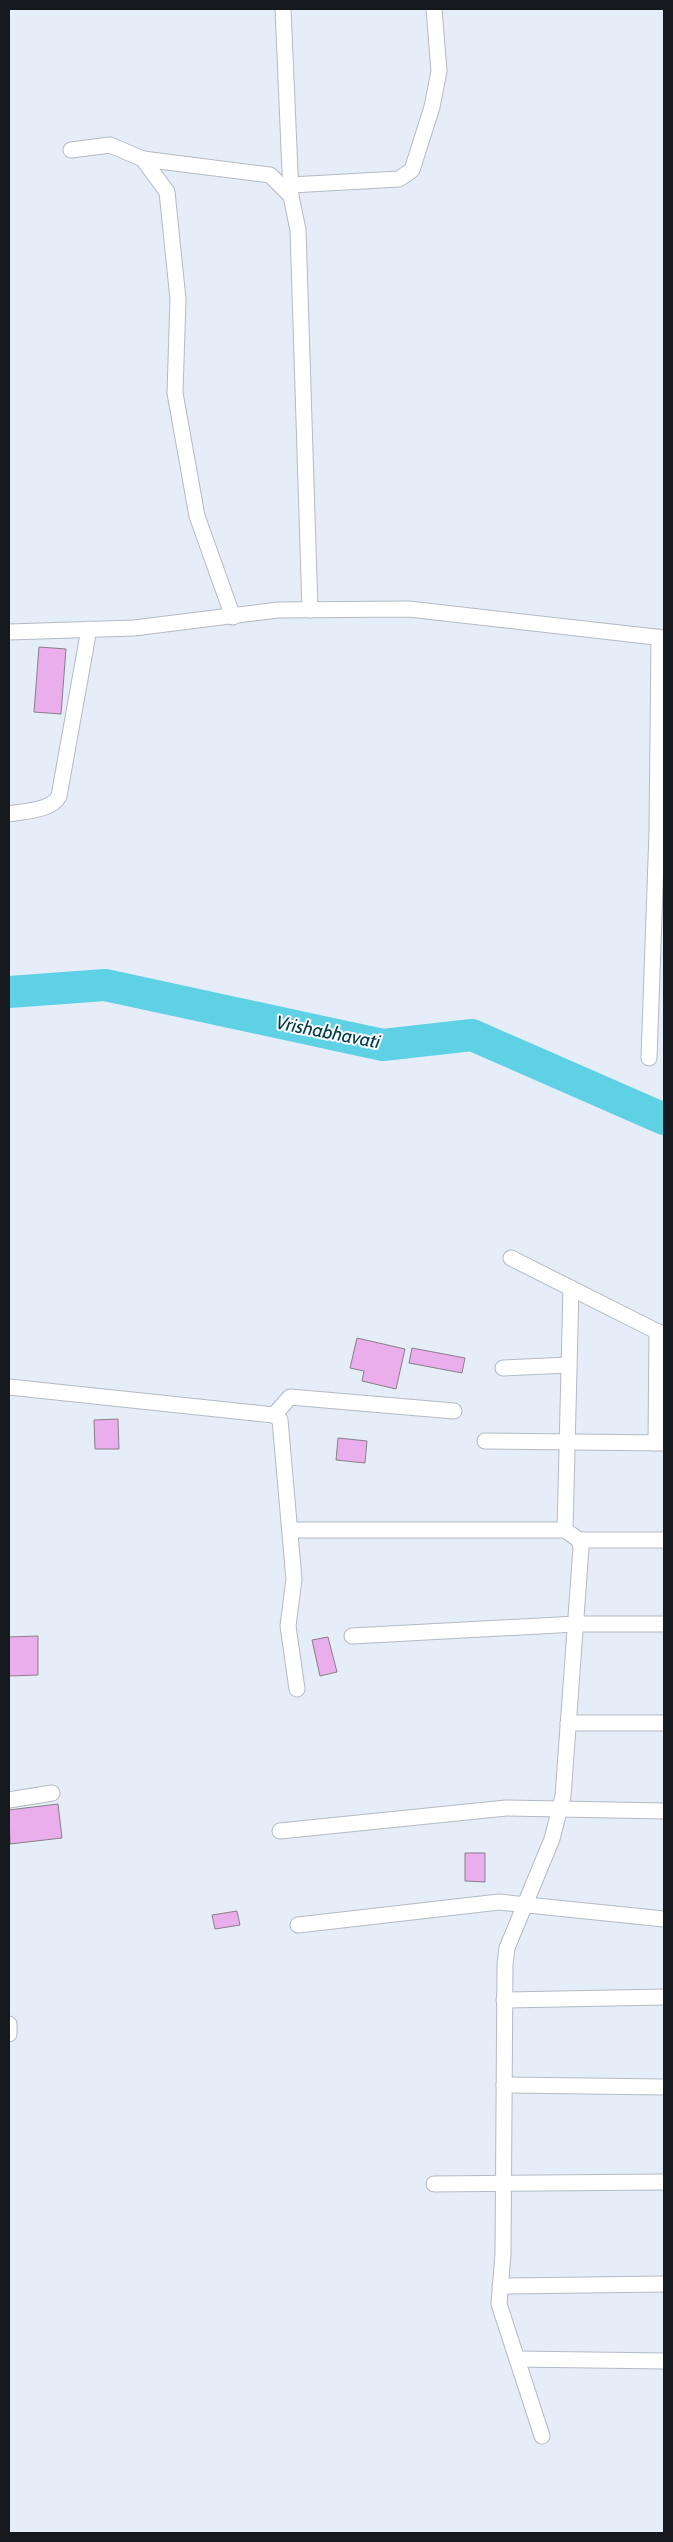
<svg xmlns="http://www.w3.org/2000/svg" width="673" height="2542" font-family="Cabin,sans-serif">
<rect width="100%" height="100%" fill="#e5edf8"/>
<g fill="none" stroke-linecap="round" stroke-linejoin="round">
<polyline stroke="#5ed1e4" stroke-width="32" points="9,992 105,985 383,1045 472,1035 664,1119"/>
</g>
<g fill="#ebaeec" stroke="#887f88">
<polygon points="39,647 66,649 61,714 34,712"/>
<polygon points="357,1338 405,1349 396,1389 362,1381 364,1371 350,1368"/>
<polygon points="412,1348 465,1358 462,1373 409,1363"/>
<polygon points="118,1419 119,1449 95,1449 94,1420"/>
<polygon points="338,1438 367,1441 365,1463 336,1460"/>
<polygon points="38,1636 38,1675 9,1676 9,1637"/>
<polygon points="328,1637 337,1672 320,1676 312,1640"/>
<polygon points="58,1804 62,1838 10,1844 9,1810"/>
<polygon points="465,1853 485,1853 485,1882 465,1881"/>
<polygon points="237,1911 240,1925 215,1929 212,1915"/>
</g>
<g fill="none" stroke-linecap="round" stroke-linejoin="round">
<g stroke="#b3bac4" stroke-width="17">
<g id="minor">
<polyline points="283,9 291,195"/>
<polyline points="71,150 110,145 143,159 167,192 178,299 175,393 197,516 233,617"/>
<polyline points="143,159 270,175 291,196 298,230 310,610"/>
<polyline points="291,185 399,179 412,170 432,107 439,71 434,9"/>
<polyline points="9,632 134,628 278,610 409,609 664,638"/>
<path d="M9,814c14,-3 43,-3 50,-18l30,-167"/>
<polyline points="649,1058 657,831 659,637"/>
<polyline points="511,1258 664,1335"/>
<polyline points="503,1368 569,1365"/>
<polyline points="9,1387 274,1415 280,1420 294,1579 288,1626 297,1689"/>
<polyline points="274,1415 290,1397 454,1411"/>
<polyline points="485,1441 664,1443"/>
<polyline points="656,1443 657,1331"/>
<polyline points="290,1530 565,1530 579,1540 581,1548 563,1796 552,1839 507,1948 505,1964 503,2254 499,2304 542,2436"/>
<polyline points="565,1530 571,1288"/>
<polyline points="579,1540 664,1540"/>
<polyline points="352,1636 576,1624 664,1624"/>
<polyline points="568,1723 664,1723"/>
<polyline points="9,1800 52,1793"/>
<polyline points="280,1831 506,1808 664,1811"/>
<polyline points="298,1925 499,1902 664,1919"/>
<polyline points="504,2000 664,1997"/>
<polyline points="9,2024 9,2034"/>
<polyline points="504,2085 664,2087"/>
<polyline points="434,2184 664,2182"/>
<polyline points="500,2286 664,2284"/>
<polyline points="517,2359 664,2361"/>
</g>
</g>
<use href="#minor" stroke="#fff" stroke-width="15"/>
</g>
<g text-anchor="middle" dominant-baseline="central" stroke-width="4" stroke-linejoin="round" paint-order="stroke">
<g font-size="19" font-style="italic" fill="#013a42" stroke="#f7fafe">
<text transform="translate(328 1032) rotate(11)">Vrishabhavati</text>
</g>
</g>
<rect width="673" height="2542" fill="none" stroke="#15181c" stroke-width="20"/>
</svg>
